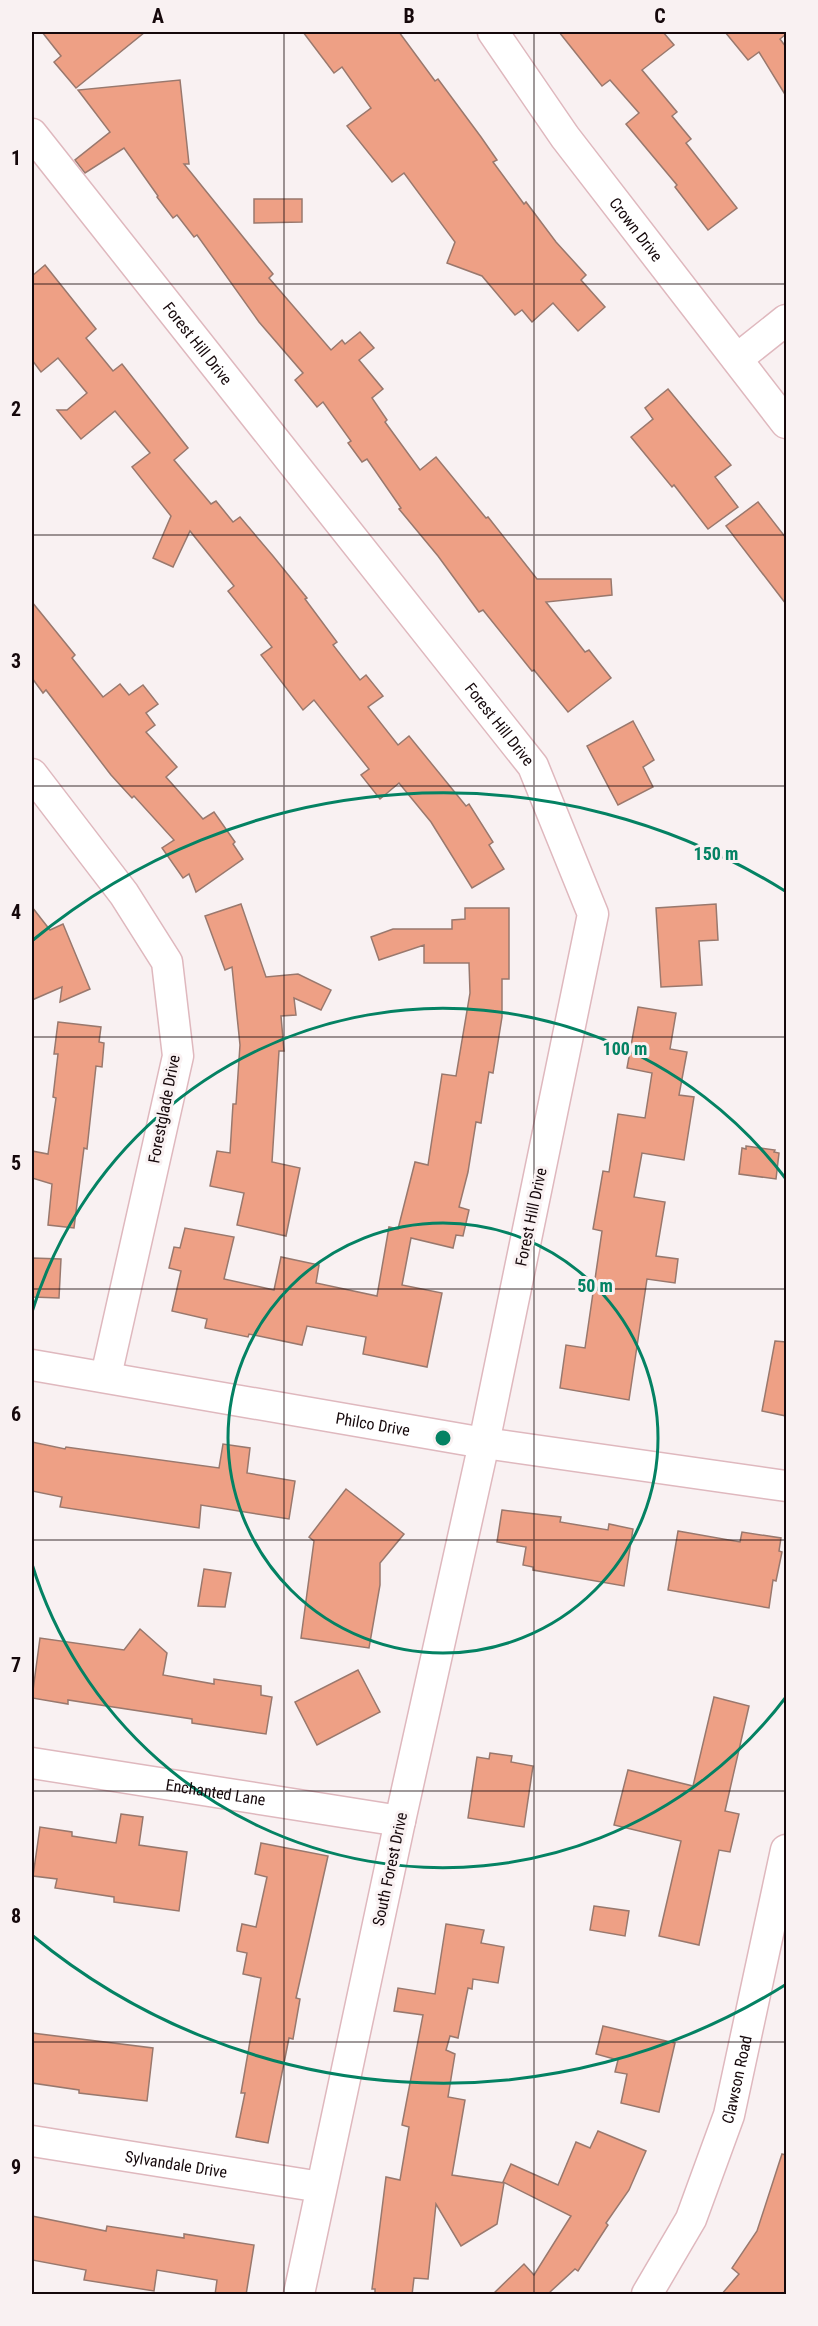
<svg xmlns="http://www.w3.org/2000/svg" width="818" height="2326" font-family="'Roboto Condensed',sans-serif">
<rect width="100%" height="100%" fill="#f9f1f2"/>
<g fill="#eea085" stroke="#99786d" stroke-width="1.5">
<polygon points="42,32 145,32 76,88 54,62 61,56"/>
<polygon points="303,32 399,32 435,81 438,79 481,137 497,160 493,162 524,204 526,202 556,242 586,275 581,280 605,307 578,331 553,303 532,322 522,310 515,315 482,276 447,263 455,242 404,173 392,182 347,126 371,108 342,67 334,73"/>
<polygon points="559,32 663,32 674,45 642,70 677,112 672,116 691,139 686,143 737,208 708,230 675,187 677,185 626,124 639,113 610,80 602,86"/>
<polygon points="725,32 786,32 786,34 780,39 786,47 786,96 759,52 748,60"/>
<polygon points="180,80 189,164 184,164 273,274 269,278 331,350 342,340 345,344 360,332 374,348 359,360 383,389 372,398 387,420 385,422 420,470 436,457 486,518 488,517 537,579 611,579 612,595 546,602 585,652 589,650 611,678 568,712 534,670 532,671 483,610 479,612 438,556 399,509 401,508 367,459 362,462 348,443 351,441 323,402 317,407 295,380 303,373 259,322 197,235 194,237 177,215 173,218 157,197 158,196 124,148 85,173 75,160 110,132 78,90"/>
<polygon points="254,199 302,199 302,222 254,223"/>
<polygon points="45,265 96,329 86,338 113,371 122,364 188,448 174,460 211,504 216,501 233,522 240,517 273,556 307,598 305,599 337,642 333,645 360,680 366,675 383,696 368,707 398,745 409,736 466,806 469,804 493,842 489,845 504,869 472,888 431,822 399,783 380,799 361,775 369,769 314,700 303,710 261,655 272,647 228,591 234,586 190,531 173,567 153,558 171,516 132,467 150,453 115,411 81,439 57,410 67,410 87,393 58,358 41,372 32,360 32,276"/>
<polygon points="668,389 731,465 715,477 738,507 708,529 674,485 672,487 631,437 653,419 645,408"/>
<polygon points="758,502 786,538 786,604 726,526"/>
<polygon points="32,602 75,655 72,658 103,697 120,684 129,695 143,685 158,704 146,713 155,725 146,732 177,767 166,777 203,819 214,812 235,842 233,844 243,859 196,892 189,874 183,878 162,848 174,840 134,796 132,798 111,775 46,690 43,693 32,678"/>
<polygon points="633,721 654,760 643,767 653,787 618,805 587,746"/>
<polygon points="241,904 266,977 298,974 331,990 321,1010 294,998 296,1015 281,1016 284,1051 279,1051 272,1162 300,1168 286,1236 237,1225 244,1193 210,1186 217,1151 230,1153 233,1104 236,1104 240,1045 232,967 225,970 205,916"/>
<polygon points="716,904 718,940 699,941 702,985 661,987 656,908"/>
<polygon points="32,907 50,930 63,924 90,989 60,1002 62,987 32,1000"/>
<polygon points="465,908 509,908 509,979 502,979 502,1017 493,1073 489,1072 481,1123 476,1122 468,1172 459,1207 469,1210 463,1236 456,1235 453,1248 411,1238 402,1285 442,1293 427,1367 363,1354 366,1337 307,1326 302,1345 249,1334 248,1337 205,1328 207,1319 172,1311 181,1271 169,1268 174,1247 180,1248 185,1228 234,1237 224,1279 274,1290 281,1257 319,1265 316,1283 377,1296 389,1227 398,1229 415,1162 428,1165 442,1074 456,1076 470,993 469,963 424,963 424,945 379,960 371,937 393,929 452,929 452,920 465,919"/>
<polygon points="638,1007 676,1013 670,1049 687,1052 679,1095 694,1097 684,1160 642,1153 634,1197 665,1202 656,1256 678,1259 675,1283 647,1279 629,1400 560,1388 566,1345 585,1348 602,1231 593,1229 603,1171 609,1172 618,1114 645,1118 652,1073 627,1068"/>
<polygon points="58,1022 101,1027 99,1042 104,1043 102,1067 96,1066 87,1149 84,1148 74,1228 48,1225 52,1184 32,1178 32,1151 48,1154 56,1098 53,1097 58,1054 54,1054"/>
<polygon points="746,1146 775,1150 774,1152 779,1153 776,1179 739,1174 742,1148 746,1149"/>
<polygon points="32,1258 61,1259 59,1298 32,1297"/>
<polygon points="775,1341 786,1342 786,1416 762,1411"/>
<polygon points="32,1442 65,1449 66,1447 219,1468 223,1444 250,1448 247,1473 295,1481 289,1519 201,1505 199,1528 60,1507 62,1497 32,1491"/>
<polygon points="346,1489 404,1534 380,1563 380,1585 369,1648 301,1638 314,1541 309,1537"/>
<polygon points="502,1510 561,1517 560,1522 608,1530 609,1524 633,1529 624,1586 533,1570 533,1567 523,1565 526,1547 497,1542"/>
<polygon points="678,1531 740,1542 742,1532 781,1538 779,1551 782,1552 776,1581 773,1580 769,1608 668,1590"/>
<polygon points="204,1569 231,1573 225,1607 198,1606"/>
<polygon points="140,1629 167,1653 163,1675 214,1684 214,1679 261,1686 261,1695 272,1697 266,1734 192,1723 192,1719 100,1705 68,1700 68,1704 32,1698 40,1638 124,1650"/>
<polygon points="358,1670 380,1712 317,1745 295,1702"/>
<polygon points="714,1697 749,1706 725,1811 739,1814 730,1852 719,1850 699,1945 659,1936 681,1841 614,1825 628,1770 693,1786"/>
<polygon points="490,1753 512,1756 511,1762 533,1766 524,1827 468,1818 477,1757 489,1759"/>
<polygon points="121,1814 143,1817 139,1845 187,1852 179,1911 114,1902 114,1897 55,1888 57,1879 33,1876 40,1827 72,1832 72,1836 116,1843"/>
<polygon points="261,1843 328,1856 296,1998 300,1999 293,2039 289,2038 268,2143 236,2137 245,2093 241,2093 261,1978 243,1974 247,1953 237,1951 237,1948 242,1924 256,1927 267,1877 255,1874"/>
<polygon points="594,1906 629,1911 625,1936 590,1930"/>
<polygon points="446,1924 484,1930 481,1943 504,1947 498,1983 473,1979 472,1989 468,1988 458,2038 450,2036 446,2050 455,2054 448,2097 465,2100 452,2175 504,2183 497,2224 461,2246 436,2204 428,2279 414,2278 412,2295 375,2295 375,2289 372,2289 386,2177 400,2180 409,2127 402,2125 423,2015 394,2011 398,1988 435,1994"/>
<polygon points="603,2026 675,2043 659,2112 621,2103 627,2074 615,2072 618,2060 596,2054"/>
<polygon points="32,2033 153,2048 147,2101 79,2093 79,2090 32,2083"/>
<polygon points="598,2131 646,2151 629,2190 606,2223 608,2225 578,2271 575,2269 550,2292 552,2295 492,2295 524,2264 534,2275 571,2216 503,2182 511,2164 558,2185 576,2142 590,2148"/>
<polygon points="782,2154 786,2155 786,2295 721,2295 739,2274 732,2268 757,2231"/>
<polygon points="32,2216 106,2231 107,2226 184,2238 184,2234 254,2245 246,2295 215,2295 217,2280 157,2270 154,2291 84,2280 86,2270 32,2260"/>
</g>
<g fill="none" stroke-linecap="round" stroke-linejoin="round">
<g stroke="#dfb8be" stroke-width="33">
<g id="minor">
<path id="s1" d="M493,32l72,105 221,286"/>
<path id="s2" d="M32,134l501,632 60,148 -109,529 -84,378 -101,473"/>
<polyline points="737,359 786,320"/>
<polyline points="32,774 124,894 167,962 178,1056 106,1376"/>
<path id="s3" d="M32,1365l452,78 302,43"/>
<path id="s4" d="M32,1763l368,58"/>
<path id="s5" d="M32,2141l289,46"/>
<path id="s6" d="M647,2294l44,-75 38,-104 57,-265"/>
</g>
</g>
<use href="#minor" stroke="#fff" stroke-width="30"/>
</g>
<path fill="none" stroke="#15080b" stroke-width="1.5" stroke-opacity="0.55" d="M284,32v2262M534,32v2262M32,284h754M32,535h754M32,786h754M32,1037h754M32,1289h754M32,1540h754M32,1791h754M32,2042h754"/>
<g fill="none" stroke="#048263" stroke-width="3">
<circle cx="443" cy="1438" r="215"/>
<path d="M786 1697A430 430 0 0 1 32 1564M32 1312A430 430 0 0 1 786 1179"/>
<path d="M785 1985A645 645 0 0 1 33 1936M33 940A645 645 0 0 1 785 891"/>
</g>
<g text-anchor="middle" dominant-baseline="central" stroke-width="6" stroke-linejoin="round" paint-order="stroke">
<g font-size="16" fill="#15080b" stroke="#f9f1f2">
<text stroke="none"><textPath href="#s1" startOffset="244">Crown Drive</textPath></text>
<text stroke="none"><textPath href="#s2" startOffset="267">Forest Hill Drive</textPath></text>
<text stroke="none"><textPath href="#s2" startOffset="753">Forest Hill Drive</textPath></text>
<text transform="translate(164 1109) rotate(-79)">Forestglade Drive</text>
<text transform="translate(531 1217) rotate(-78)">Forest Hill Drive</text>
<text stroke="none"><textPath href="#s3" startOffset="346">Philco Drive</textPath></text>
<text stroke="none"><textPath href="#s4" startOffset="186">Enchanted Lane</textPath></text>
<text transform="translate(390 1869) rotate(-78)">South Forest Drive</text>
<text stroke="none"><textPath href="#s6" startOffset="234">Clawson Road</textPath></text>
<text stroke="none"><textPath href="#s5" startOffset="146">Sylvandale Drive</textPath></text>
</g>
</g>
<circle cx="443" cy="1438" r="9" fill="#048263" stroke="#f9f1f2" stroke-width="3"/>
<g font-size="18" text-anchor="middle" font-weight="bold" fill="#048263" stroke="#f9f1f2" stroke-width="6" stroke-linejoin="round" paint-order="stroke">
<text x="716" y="860">150 m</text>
<text x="625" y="1055">100 m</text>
<text x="595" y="1292">50 m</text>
</g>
<rect width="818" height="2326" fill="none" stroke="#f9f1f2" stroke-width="66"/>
<rect x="33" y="33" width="752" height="2260" fill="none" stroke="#15080b" stroke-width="2"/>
<g font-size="20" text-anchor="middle" font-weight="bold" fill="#15080b">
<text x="158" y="23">A</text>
<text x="409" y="23">B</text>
<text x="660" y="23">C</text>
<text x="16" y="165">1</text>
<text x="16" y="416">2</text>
<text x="16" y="668">3</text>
<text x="16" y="919">4</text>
<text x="16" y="1170">5</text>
<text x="16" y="1421">6</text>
<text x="16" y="1672">7</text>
<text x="16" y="1923">8</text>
<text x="16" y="2174">9</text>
</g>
</svg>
